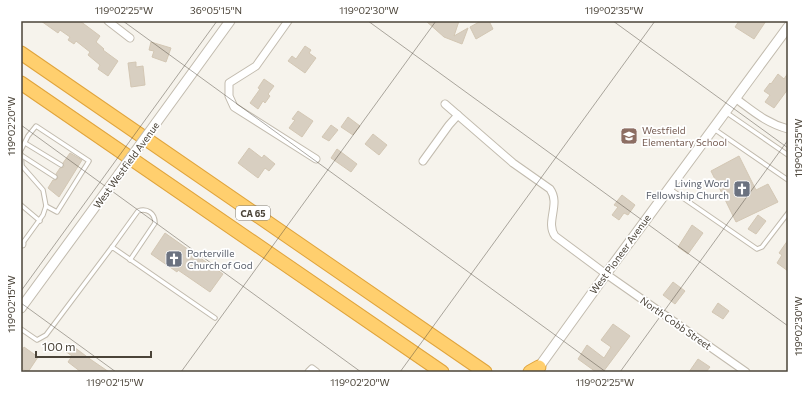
<svg xmlns="http://www.w3.org/2000/svg" width="809" height="393" font-family="Commissioner,sans-serif">
<rect width="100%" height="100%" fill="#f6f3ec"/>
<g fill="#d8cfc1" stroke="#d3c7b4">
<polygon points="41,21 80,21 100,36 96,42 104,49 103,50 118,61 108,76 98,69 100,65 88,55 90,52 76,41 74,44 68,40 70,37 60,30 58,33"/>
<polygon points="426,21 459,21 454,36 468,28 462,44 444,37"/>
<polygon points="481,21 489,21 493,29 476,39 470,27"/>
<polygon points="739,21 766,21 754,39 735,27"/>
<polygon points="151,42 171,48 166,62 152,57 154,51 149,50"/>
<polygon points="305,46 311,50 309,53 316,58 305,73 288,61 292,56 296,59"/>
<polygon points="136,62 136,67 143,66 145,85 131,87 128,63"/>
<polygon points="788,73 788,89 774,108 765,102 770,95 764,91 770,83 771,84 778,74 784,79"/>
<polygon points="264,79 274,86 268,94 270,96 265,103 263,101 258,109 250,103 260,89 258,88"/>
<polygon points="298,111 313,121 302,137 289,128 295,120 292,119"/>
<polygon points="348,117 360,126 353,135 341,127"/>
<polygon points="331,125 338,130 329,141 322,137"/>
<polygon points="373,134 387,145 379,155 365,144"/>
<polygon points="249,148 262,158 264,155 275,164 269,171 265,168 258,178 238,163"/>
<polygon points="337,149 357,164 351,172 331,158"/>
<polygon points="70,153 82,160 59,197 48,188 53,180 56,180 58,178 56,174 60,168 64,167 63,163"/>
<polygon points="739,156 756,190 768,184 778,202 736,222 711,171"/>
<polygon points="622,195 635,205 628,215 624,213 619,220 612,215 618,207 614,205"/>
<polygon points="758,215 766,221 756,234 748,229"/>
<polygon points="692,225 703,233 688,254 678,247"/>
<polygon points="165,233 223,274 210,292 178,270 177,272 151,254"/>
<polygon points="788,240 788,271 777,263 782,255 779,253"/>
<polygon points="673,282 685,291 675,304 663,295"/>
<polygon points="718,303 729,311 723,319 712,312"/>
<polygon points="613,324 630,336 603,372 596,372 578,359 587,345 604,358 611,347 601,340"/>
<polygon points="70,344 90,359 109,372 81,372 68,362 72,356 65,351"/>
<polygon points="24,347 38,357 28,372 21,368 21,352"/>
<polygon points="698,359 710,367 706,372 689,372"/>
</g>
<g fill="none" stroke-linecap="round" stroke-linejoin="round">
<g stroke="#c2bbae" stroke-width="5.5">
<g id="service">
<polyline points="727,113 788,155"/>
<polyline points="714,129 788,180"/>
<polyline points="25,143 61,165"/>
<polyline points="21,150 28,136 36,126 89,161 57,212 46,206"/>
<polyline points="21,154 22,166 43,190 46,206 43,215 22,244"/>
<polyline points="21,155 55,177"/>
<polyline points="670,189 757,249 762,247 788,213"/>
<polyline points="21,205 40,221"/>
<path d="M112,247l26,-36c9,-3 17,2 17,12l-25,37"/>
<polyline points="21,329 37,340 46,335 112,247 215,318"/>
</g>
</g>
<g stroke="#c2bbae" stroke-width="9">
<g id="minor">
<polyline points="108,21 130,38"/>
<polyline points="288,21 256,66 229,83 229,96 234,107 316,159"/>
<path d="M735,98c18,13 31,25 53,31"/>
<path d="M445,104l68,59 37,26c11,15 -5,33 5,47l51,38 140,98"/>
<polyline points="423,161 449,125 458,115"/>
<polyline points="21,244 22,244"/>
<polyline points="309,372 312,369 316,372"/>
</g>
</g>
<g stroke="#c2bbae" stroke-width="11">
<g id="tertiary">
<polyline points="156,123 230,21"/>
<polyline points="21,308 119,174"/>
<polyline points="539,367 606,274 788,27"/>
</g>
</g>
<g stroke="#e0a43c" stroke-width="15">
<g id="motorway">
<polyline points="21,53 485,372"/>
<polyline points="21,83 442,372"/>
<polyline points="530,372 539,367"/>
</g>
</g>
<use href="#service" stroke="#fff" stroke-width="3.5"/>
<use href="#minor" stroke="#fff" stroke-width="7"/>
<use href="#tertiary" stroke="#fff" stroke-width="9"/>
<use href="#motorway" stroke="#ffcf6e" stroke-width="13"/>
<g stroke="#c2bbae" stroke-width="11" stroke-linecap="butt">
<polyline id="tertiary-bridge" points="119,174 156,123"/>
</g>
<use href="#tertiary-bridge" stroke="#fff" stroke-width="9"/>
</g>
<path fill="none" stroke="#4b4439" stroke-width="1" stroke-opacity="0.45" d="M123,21l483,351M368,21l420,305M613,21l175,127M21,125l340,247M21,291l196,-270M21,303l95,69M181,372l255,-351M400,372l255,-351M620,372l168,-232"/>
<defs>
<g id="school-square" transform="scale(0.9)"><rect x="-9" y="-9" width="18" height="18" rx="4" fill="#8d6e63" stroke="#fff"/><path d="M0-5L7-2L0 1L-7-2ZM-4 1L0 2.5L4 1V4Q0 6-4 4Z" fill="#fff"/></g>
<g id="church-square" transform="scale(0.9)"><rect x="-9" y="-9" width="18" height="18" rx="4" fill="#6b7280" stroke="#fff"/><path d="M-1.2-6h2.4v3.5h3.3v2.4h-3.3V6h-2.4V-.1h-3.3v-2.4h3.3Z" fill="#fff"/></g>
</defs>
<g fill-rule="evenodd">
<use href="#school-square" x="629" y="136"/>
<use href="#church-square" x="742" y="189"/>
<use href="#church-square" x="174" y="259"/>
</g>
<g text-anchor="middle" dominant-baseline="central" stroke-width="3.5" stroke-linejoin="round" paint-order="stroke">
<rect fill="#fff" stroke="#817c74" stroke-width="1" x="236" y="206" width="34" height="14" rx="3"/>
<g font-size="9" font-weight="bold" fill="#4b4439">
<text x="253" y="213">CA 65</text>
</g>
<g font-size="10" fill="#785e54" stroke="#fff" text-anchor="start">
<text x="642" y="130">Westfield<tspan x="642" dy="12">Elementary School</tspan></text>
</g>
<g font-size="10" fill="#4b4439" stroke="#fff">
<text transform="translate(126 165) rotate(-54)">West Westfield Avenue</text>
<text transform="translate(620 254) rotate(-54)">West Pioneer Avenue</text>
<text transform="translate(676 323) rotate(35)">North Cobb Street</text>
</g>
<g font-size="10" fill="#5b616d" stroke="#fff" text-anchor="end">
<text x="729" y="183">Living Word<tspan x="729" dy="12">Fellowship Church</tspan></text>
<text x="187" y="253" text-anchor="start">Porterville<tspan x="187" dy="12">Church of God</tspan></text>
</g>
</g>
<rect width="809" height="393" fill="none" stroke="#ffffff" stroke-width="44"/>
<path d="M36 351v6h115v-6" fill="none" stroke="#4b4439" stroke-width="2"/>
<text x="42" y="351" font-size="12" fill="#4b4439" stroke="#ffffff" stroke-width="3" paint-order="stroke">100 m</text>
<rect x="22" y="22" width="765" height="349" fill="none" stroke="#4b4439" stroke-width="1.5"/>
<g font-size="10" text-anchor="middle" fill="#4b4439">
<text x="124" y="14">119°02'25"W</text>
<text x="216" y="14">36°05'15"N</text>
<text x="369" y="14">119°02'30"W</text>
<text x="614" y="14">119°02'35"W</text>
<text transform="translate(11 126) rotate(-90)" y="4">119°02'20"W</text>
<text transform="translate(798 148) rotate(-90)" y="4">119°02'35"W</text>
<text transform="translate(11 304) rotate(-90)" y="4">119°02'15"W</text>
<text transform="translate(798 326) rotate(-90)" y="4">119°02'30"W</text>
<text x="115" y="386">119°02'15"W</text>
<text x="360" y="386">119°02'20"W</text>
<text x="605" y="386">119°02'25"W</text>
</g>
</svg>
